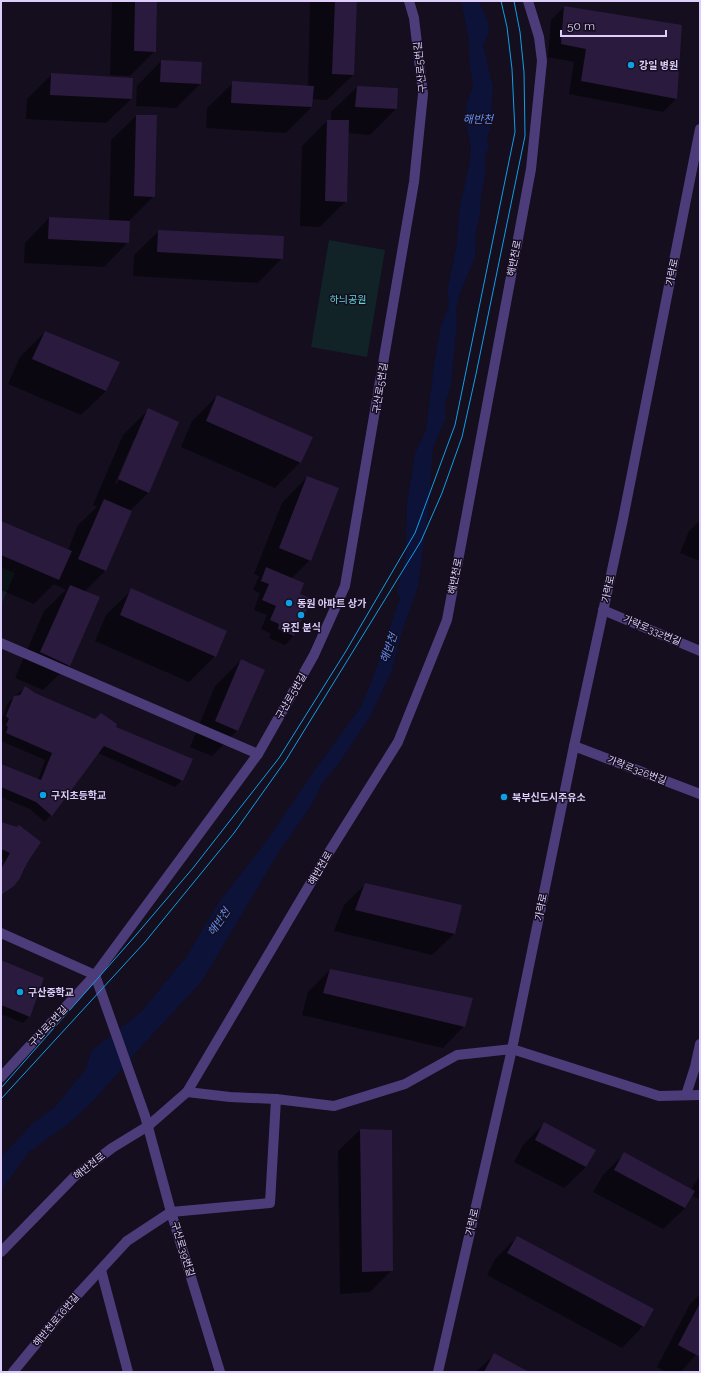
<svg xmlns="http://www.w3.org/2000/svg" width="701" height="1373" font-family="Raleway,'Noto Sans KR',sans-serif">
<rect width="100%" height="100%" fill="#140e1e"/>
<g fill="#112327">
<polygon points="329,240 385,250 367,357 311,347"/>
<polygon points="1,567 15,573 1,605"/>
</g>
<path fill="#0c1238" d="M461,1h18c6,16 16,27 4,44l10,42 -3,42 -3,8 2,11 -4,7v21l-4,20 -1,18 -5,21 1,3 -1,19 -15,36 -4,17 1,12 -6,64 -6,17v17l-12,28 -4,57 -11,82 -15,41 -11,42 -21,45 -31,47 -16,19 -15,28 -29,41 -78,131 -62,67 -43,49 -24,23 -45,33 -27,37v-33l33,-35 21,-15 31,-38 5,-18 49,-38 47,-57 32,-54 49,-63 46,-68 46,-63 11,-25 29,-85 -3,-7 9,-37 1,-50 8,-51 11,-23 9,-72 6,-32 8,-22 -2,-12 10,-49 2,-32 11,-51 1,-14 -6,-27 2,-16 6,-16 -4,-30v-17z"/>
<g fill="#0007" fill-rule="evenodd">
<polygon points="112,1 156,1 155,51 130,76 110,75"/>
<polygon points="310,1 355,1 353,75 327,100 312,99 312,107 286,133 206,128 207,108 233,83 308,86"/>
<polygon points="564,7 681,26 676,99 663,112 569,94 574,62 548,57 551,20"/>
<polygon points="161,61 200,84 176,108 136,106 137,86"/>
<polygon points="52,74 131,99 106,123 26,119 27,99"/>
<polygon points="357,87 397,89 396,109 370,135 347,133 346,201 320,227 300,226 302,146 327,121 331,121 331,112"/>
<polygon points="136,116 156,116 154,196 129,221 128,242 104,267 24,263 25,243 49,218 109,221 111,140"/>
<polygon points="159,231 282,258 258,283 133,276 134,255"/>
<polygon points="45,332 106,391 81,415 8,384 20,357"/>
<polygon points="217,396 300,462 275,488 181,447 192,421"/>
<path d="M149,409l-1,84 -18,18 -25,60 -21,21 -15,73 -26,25 -28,-12 29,-67 22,-21 -12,-6 -20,20 -33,-14v-68l67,28 10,-25 19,-18 -4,-2 30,-70zM134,439h2l-19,45 -2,-1z"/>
<polygon points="307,477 310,560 291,579 299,595 310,599 297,632 285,645 269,638 271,634 261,629 267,615 254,610 260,593 253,590 259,576 254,574 282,503"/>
<polygon points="700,521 700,561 680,553 689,531"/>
<polygon points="132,590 215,656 189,682 95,641 106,615"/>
<polygon points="241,660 263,671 237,731 212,756 190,747 215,686"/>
<polygon points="25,687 35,694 115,728 182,780 175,787 98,753 45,822 30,809 1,797 1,765 38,780 45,760 1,741 3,726 1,720 7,704"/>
<polygon points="1,823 26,862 24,871 13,885 1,895 1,865 4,860 1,859"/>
<polygon points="366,884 461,906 454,934 432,955 334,931 344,905"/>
<polygon points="1,961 30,1016 23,1023 1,1014"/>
<polygon points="330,970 464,1026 443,1048 302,1015 308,992"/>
<polygon points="544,1124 586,1167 564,1188 514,1162 523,1145"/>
<polygon points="360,1130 391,1131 392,1270 370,1292 340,1294 338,1151"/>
<polygon points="624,1154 691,1190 700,1175 700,1200 691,1195 685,1208 663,1229 593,1192 603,1175"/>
<polygon points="517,1237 643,1326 622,1348 487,1275 495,1259"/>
<polygon points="700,1294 700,1350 681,1372 666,1372 657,1367 690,1304"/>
<polygon points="494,1355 526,1372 476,1372"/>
</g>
<g fill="#2a1b3e">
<polygon points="135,1 157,1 156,52 134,51"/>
<polygon points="335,1 357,1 354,75 332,74"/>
<polygon points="564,6 682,25 677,99 581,81 586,49 561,44"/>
<polygon points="161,60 202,62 201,84 160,82"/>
<polygon points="51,73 133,78 132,99 50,95"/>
<polygon points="232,81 314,86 312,107 231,103"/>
<polygon points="357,86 398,88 397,109 355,107"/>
<polygon points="136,115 157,115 155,197 134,196"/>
<polygon points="327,120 349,120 347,202 325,201"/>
<polygon points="49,217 130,221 129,243 48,239"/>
<polygon points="158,230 284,236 283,259 157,252"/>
<polygon points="45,331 120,362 106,391 32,359"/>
<polygon points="217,395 313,437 301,463 206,421"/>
<polygon points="148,408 179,422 149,493 118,479"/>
<polygon points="307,476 339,488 311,561 279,548"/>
<polygon points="104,499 132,511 106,571 78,559"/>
<polygon points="1,521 72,551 59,580 1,555"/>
<polygon points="266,567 304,583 300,594 312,599 294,636 278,629 279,624 270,620 276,606 262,600 269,584 261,581"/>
<polygon points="70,585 100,597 70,666 40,652"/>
<polygon points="131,588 227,631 216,657 120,615"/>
<polygon points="241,659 265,670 238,731 215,721"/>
<polygon points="25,686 35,693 95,719 101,713 117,724 116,727 193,759 183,781 104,746 52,816 36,802 1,787 1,764 41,780 52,753 6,733 8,727 6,725 9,719 6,716 14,696 20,695"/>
<polygon points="1,822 17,827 19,825 41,842 27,863 20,878 14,886 1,895 1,869 10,853 1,849"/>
<polygon points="365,883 462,905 455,934 355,910"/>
<polygon points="1,960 44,978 30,1017 1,1005"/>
<polygon points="330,969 473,998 465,1027 323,993"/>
<polygon points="544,1122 596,1150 586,1167 535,1140"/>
<polygon points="360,1129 392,1130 393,1271 362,1272"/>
<polygon points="624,1152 695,1191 685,1208 614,1170"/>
<polygon points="517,1236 654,1309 644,1327 507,1253"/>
<polygon points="700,1303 700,1357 678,1345"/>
<polygon points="494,1353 529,1372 484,1372"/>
</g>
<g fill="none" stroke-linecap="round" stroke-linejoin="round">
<g stroke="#4d3c7a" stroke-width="10">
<polyline points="603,610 700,651"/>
<polyline points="1,643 258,754"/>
<polyline points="574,746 700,794"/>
<polyline points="1,933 95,975"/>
<polyline points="95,975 145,1116 171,1212 220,1372"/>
<polyline points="1,1077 95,975 258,754 314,655 345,586 414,182 423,94 414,18 409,1"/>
<polyline points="187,1092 230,1097 276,1099 334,1106 405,1084 457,1055 512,1049 659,1096 700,1095"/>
<polyline points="686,1095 695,1067 700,1044"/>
<polyline points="1,1252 74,1177 112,1148 148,1126 187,1092 326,857 398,742 447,620 531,169 542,61 539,37 528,1"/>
<polyline points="101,1270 128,1372"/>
<polyline points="13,1372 68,1305 127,1241 171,1212 270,1203 276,1099"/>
<polyline points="438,1372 512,1049 574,746 623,519 700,129"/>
</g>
<g stroke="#109ee5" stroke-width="1">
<polyline points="1,1088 136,935 193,868 279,758 346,651 415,533 455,425 515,132 512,69 507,27 501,1"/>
<polyline points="1,1099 145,942 234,833 286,760 421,541 442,493 462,437 476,374 525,136 524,72 520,32 514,1"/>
</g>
</g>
<g fill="#109ee5" stroke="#140e1e" stroke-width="1.5">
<circle cx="631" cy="65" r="4"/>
<circle cx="289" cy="603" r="4"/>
<circle cx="301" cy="615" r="4"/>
<circle cx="43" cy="795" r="4"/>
<circle cx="504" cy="797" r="4"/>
<circle cx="20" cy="992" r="4"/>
</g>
<g text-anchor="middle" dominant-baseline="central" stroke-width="3" stroke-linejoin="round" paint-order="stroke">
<g font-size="10" font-weight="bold" fill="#decefc" stroke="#140e1e" text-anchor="start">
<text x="639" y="65">강일 병원</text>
<text x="297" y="603">동원 아파트 상가</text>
<text x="301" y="627" text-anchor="middle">유진 분식</text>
<text x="51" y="795">구지초등학교</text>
<text x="512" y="797">북부신도시주유소</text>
<text x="28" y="992">구산중학교</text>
</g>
<g font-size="10" fill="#decefc" stroke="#140e1e">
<text transform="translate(420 67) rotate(-96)">구산로5번길</text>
<text transform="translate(514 258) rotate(-79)">해반천로</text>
<text transform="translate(672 272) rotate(-79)">가락로</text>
<text transform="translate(380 388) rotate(-81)">구산로5번길</text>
<text transform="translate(455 576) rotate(-79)">해반천로</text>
<text transform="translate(608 589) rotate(-78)">가락로</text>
<text transform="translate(652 630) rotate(23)">가락로332번길</text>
<text transform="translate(291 696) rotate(-60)">구산로5번길</text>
<text transform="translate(637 770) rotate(21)">가락로326번길</text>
<text transform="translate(320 868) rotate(-60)">해반천로</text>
<text transform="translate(541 907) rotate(-79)">가락로</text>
<text transform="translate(48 1026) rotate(-47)">구산로5번길</text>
<text transform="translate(89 1166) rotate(-38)">해반천로</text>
<text transform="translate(472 1222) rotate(-77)">가락로</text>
<text transform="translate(183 1249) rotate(73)">구산로39번길</text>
<text transform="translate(56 1320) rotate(-50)">해반천로16번길</text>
</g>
<g font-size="10" fill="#60d6d4" stroke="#140e1e">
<text x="348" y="299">하늬공원</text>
</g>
<g font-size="11" font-style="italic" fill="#638ff4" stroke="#140e1e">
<text x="478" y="119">해반천</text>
<text transform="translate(389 648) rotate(-71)">해반천</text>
<text transform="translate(219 922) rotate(-55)">해반천</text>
</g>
</g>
<rect width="701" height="1373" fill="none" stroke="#decefc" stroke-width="4"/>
<path d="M561 30v6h105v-6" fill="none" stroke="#decefc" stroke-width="2"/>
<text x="567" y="30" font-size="12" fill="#decefc" stroke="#140e1e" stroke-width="3" paint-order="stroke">50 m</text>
</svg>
